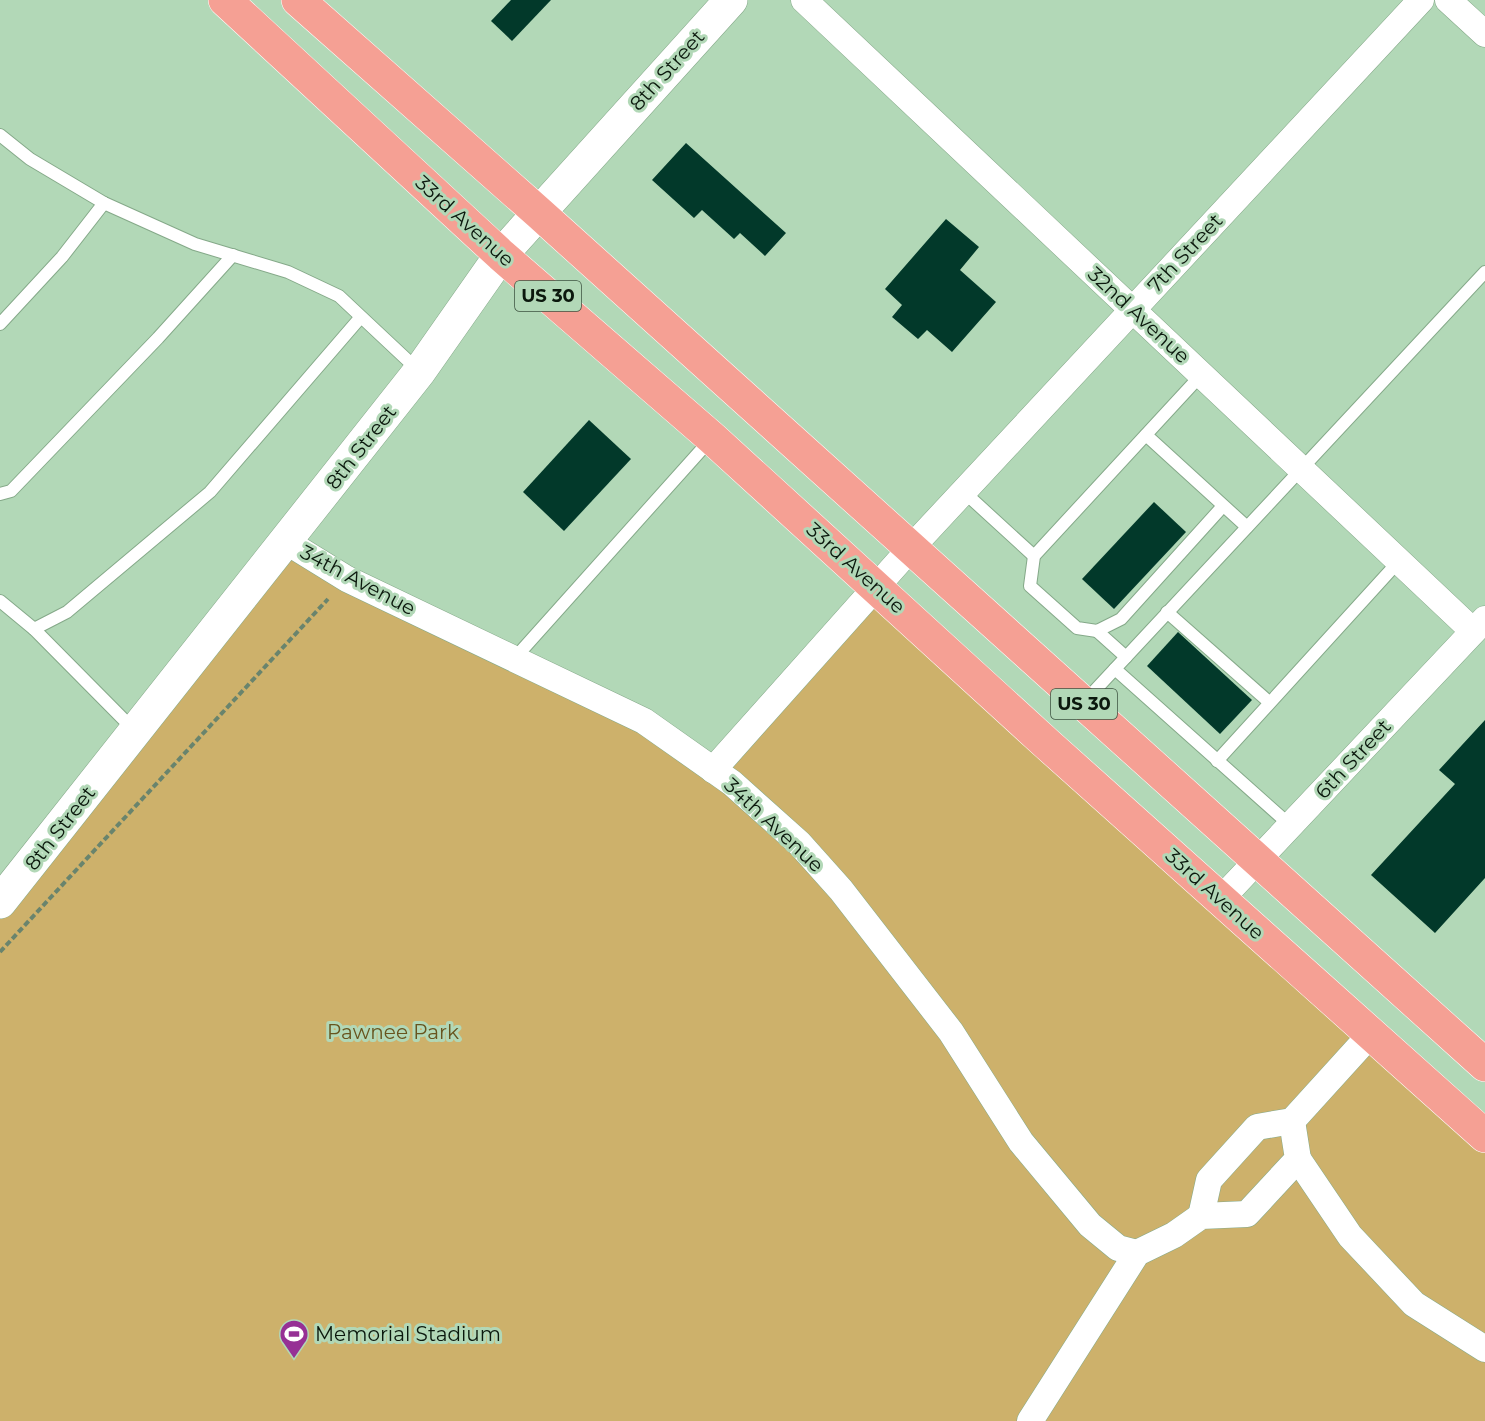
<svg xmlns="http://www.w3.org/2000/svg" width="1485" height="1421" font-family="Montserrat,sans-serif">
<rect width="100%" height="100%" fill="#b2d8b7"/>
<polygon fill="#cdb16b" points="287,542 713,770 877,586 1485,1136 1485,1421 0,1421 0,902"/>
<g fill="#02392a">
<polygon points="511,0 551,0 512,41 491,21"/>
<polygon points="686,143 786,233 765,256 740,233 734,239 702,210 694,218 652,180"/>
<polygon points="946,219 979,247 960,270 996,302 952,352 927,330 918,339 892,317 902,305 885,289"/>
<polygon points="589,420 631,459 564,531 523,492"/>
<polygon points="1154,502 1186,532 1114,609 1082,579"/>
<polygon points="1178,632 1252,700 1220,734 1147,666"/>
<polygon points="1485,720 1485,878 1435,933 1371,875 1455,784 1439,770"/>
</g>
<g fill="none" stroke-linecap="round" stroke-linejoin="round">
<g stroke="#85a989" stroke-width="14">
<g id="lane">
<polyline points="0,135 30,159 104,203 195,244 288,272 339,296 419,371"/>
<polyline points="0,324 62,257 104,203"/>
<polyline points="1202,374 1034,556 1030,586 1077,628 1097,631 1121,619 1223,506"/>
<polyline points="1146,435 1247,527"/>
<polyline points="964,492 1034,556"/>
<polyline points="0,494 11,491 158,338 233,255"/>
<polyline points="0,601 34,629 67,612 210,492 360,318"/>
<polyline points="1167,612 1269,702"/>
<polyline points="34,629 135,731"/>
<polyline points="1097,631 1126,657"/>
<polyline points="514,659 711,439"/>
<polyline points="1115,669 1291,826"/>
<polyline points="1085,701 1485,272"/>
<polyline points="1217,761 1399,561"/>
</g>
</g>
<g stroke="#85a989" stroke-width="27">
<g id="street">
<polyline points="804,0 1473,631"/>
<polyline points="1448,0 1485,34"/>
<polyline points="287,542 347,579 644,721 732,783 799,843 841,890 951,1032 1021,1142 1090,1225 1118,1248 1137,1253"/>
<polyline points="713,770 910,549 1421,0"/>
<polyline points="1221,899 1485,619"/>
<polyline points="1298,1159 1350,1236 1414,1304 1485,1349"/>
<polyline points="1201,1216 1209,1180 1257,1127 1292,1121 1371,1034"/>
<polyline points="1030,1421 1137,1253 1174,1235 1201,1216 1247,1214 1298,1159 1292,1121"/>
</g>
</g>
<g stroke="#85a989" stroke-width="34">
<polyline id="secondary" points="0,902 419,372 501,255 731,0"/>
</g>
<g stroke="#fff" stroke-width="34">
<g id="highway">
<polyline points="225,0 501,255 712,438 1046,743 1485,1136"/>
<polyline points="298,0 539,213 1485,1065"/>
</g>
</g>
<polyline stroke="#69846d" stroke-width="4" stroke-dasharray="6 3" stroke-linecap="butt" points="0,952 328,599"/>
<use href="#lane" stroke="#fff" stroke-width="12"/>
<use href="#street" stroke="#fff" stroke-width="26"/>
<use href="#secondary" stroke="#fff" stroke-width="33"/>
<use href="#highway" stroke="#f5a094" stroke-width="33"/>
</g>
<defs>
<g id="stadium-pin" transform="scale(1.5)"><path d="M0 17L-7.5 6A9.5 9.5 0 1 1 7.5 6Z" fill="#963095" stroke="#b2d8b7"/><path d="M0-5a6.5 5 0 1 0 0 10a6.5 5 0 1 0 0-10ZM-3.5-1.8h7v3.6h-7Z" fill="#fff"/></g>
</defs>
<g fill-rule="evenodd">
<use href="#stadium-pin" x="294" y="1334"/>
</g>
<g text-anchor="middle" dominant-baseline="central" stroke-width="6" stroke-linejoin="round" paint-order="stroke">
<g fill="#b2d8b7" stroke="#3d5240" stroke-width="1.5">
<rect x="515" y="281" width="66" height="30" rx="4.5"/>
<rect x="1051" y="689" width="66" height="30" rx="4.5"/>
</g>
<g font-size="18" font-weight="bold" fill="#0b180d">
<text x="548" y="296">US 30</text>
<text x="1084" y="704">US 30</text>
</g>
<g font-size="20" fill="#0b180d" stroke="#b2d8b7">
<text transform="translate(667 70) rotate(-48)">8th Street</text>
<text transform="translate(465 221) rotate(42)">33rd Avenue</text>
<text transform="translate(1185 253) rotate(-47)">7th Street</text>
<text transform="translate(1139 315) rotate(43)">32nd Avenue</text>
<text transform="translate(361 447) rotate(-52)">8th Street</text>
<text transform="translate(856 568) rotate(42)">33rd Avenue</text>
<text transform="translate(358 580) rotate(28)">34th Avenue</text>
<text transform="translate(1353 759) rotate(-47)">6th Street</text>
<text transform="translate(774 825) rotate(43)">34th Avenue</text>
<text transform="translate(60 828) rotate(-52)">8th Street</text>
<text transform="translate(1215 894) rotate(42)">33rd Avenue</text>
</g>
<g font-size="20" fill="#68541e" stroke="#b2d8b7">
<text x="393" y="1032">Pawnee Park</text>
</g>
<g font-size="20" fill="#0b180d" stroke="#b2d8b7" text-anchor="start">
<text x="315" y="1334">Memorial Stadium</text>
</g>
</g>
</svg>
